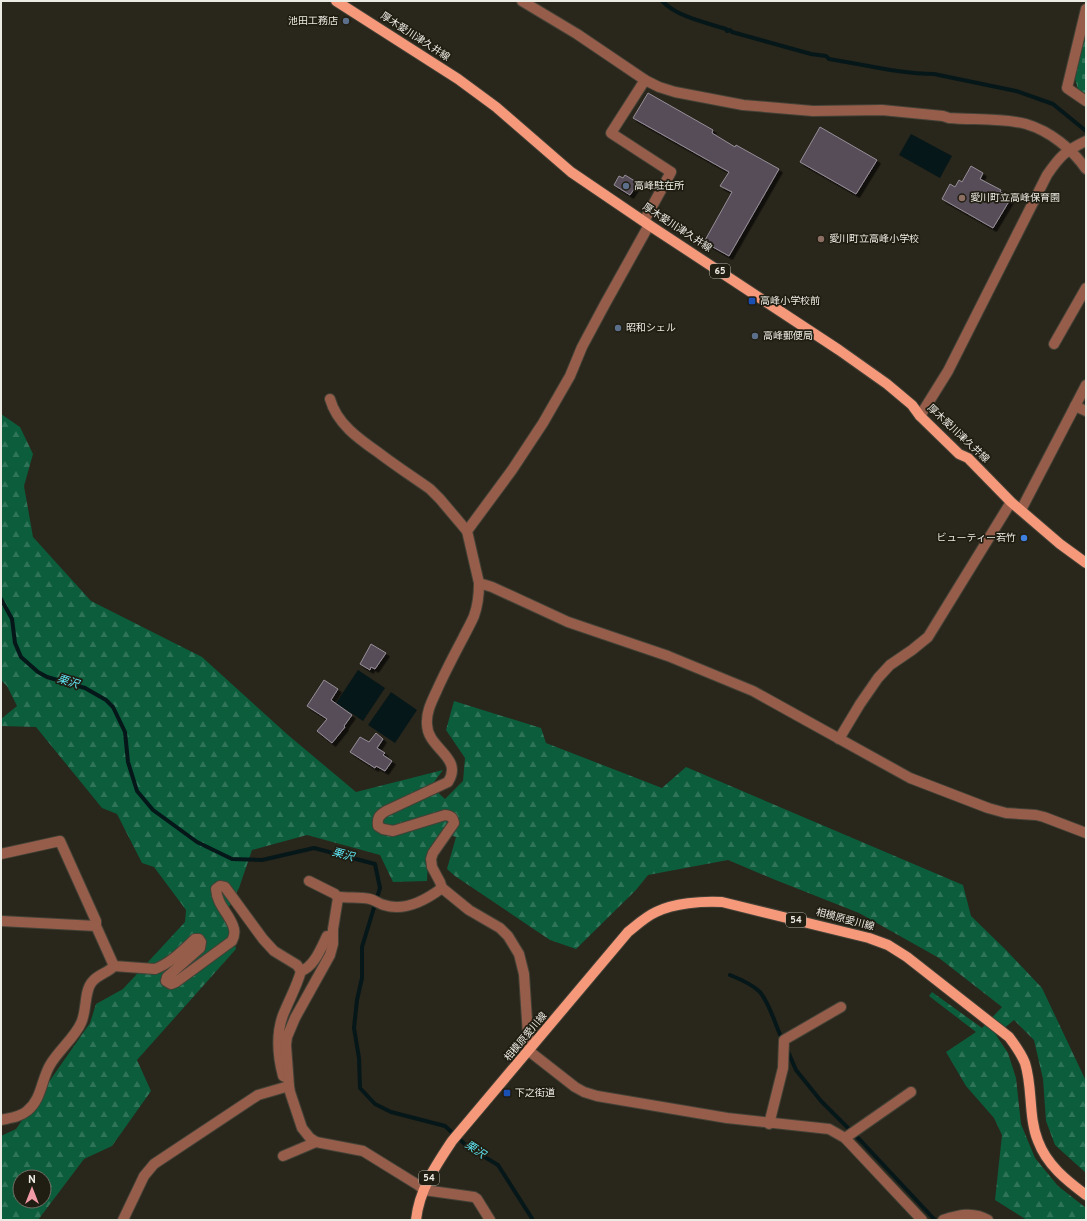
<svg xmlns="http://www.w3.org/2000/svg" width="1087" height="1221" font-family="Overpass,'Noto Sans JP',sans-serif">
<defs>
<pattern id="forest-firs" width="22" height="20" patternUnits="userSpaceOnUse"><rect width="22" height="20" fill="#0b5d3c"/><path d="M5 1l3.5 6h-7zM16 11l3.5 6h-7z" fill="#2f7458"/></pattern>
<pattern id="cemetery-stones" width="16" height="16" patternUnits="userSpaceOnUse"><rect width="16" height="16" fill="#0b5d3c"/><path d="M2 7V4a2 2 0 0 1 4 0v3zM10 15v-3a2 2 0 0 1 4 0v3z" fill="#2f7458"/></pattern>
<filter id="shadow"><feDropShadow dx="3.5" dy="3.5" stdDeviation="0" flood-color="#0009"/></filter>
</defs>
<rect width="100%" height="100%" fill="#29261b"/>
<path fill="url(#forest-firs)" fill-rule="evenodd" d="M1,414l19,13 13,27 -9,32 9,51 58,64 111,56 86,78 68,57 87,-22 -12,16 14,13 18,-18 2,-23 -19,-28 8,-29 87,27 5,15 116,45 24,-21 277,118 8,31 35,34 36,38 44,93v92l-31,-28 -9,-24 -3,-42 -9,-39 -20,-20 -18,15 12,18 8,25 5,46 14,34 23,28 28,22v12h-59l-32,-20 7,-65 -8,-17 -28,-32 -20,-34 30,-20 -47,-36 3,-4 50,36 20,-21 -63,-49 -80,-45 -86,-34 -45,-19 -80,15 -12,15 -60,59 -26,-9 -95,-64 -8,-7 9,-32 -15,-5 -13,30 -1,19 -34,1 -13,-27 -73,-20 -55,15 -13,38 -11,21 8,40 -99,111 14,31 -39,55 -28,13 -46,61h-37v-84l15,-7 74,-106 6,-19 27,-15 62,-67 1,-12 -32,-43 -12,-4 -25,-49 -15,-6 -66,-81 -35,-1v-7l16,-13 -10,-20 -6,-6zM20,1177h24v24h-24z"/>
<polygon fill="url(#cemetery-stones)" points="1086,33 1086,94 1078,89 1075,79"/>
<g fill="#061719">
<polygon points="911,134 952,156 940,178 899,155"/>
<polygon points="358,670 385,688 363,721 336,703"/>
<polygon points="391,692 417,710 395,743 368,725"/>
</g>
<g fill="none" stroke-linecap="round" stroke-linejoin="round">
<g stroke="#061719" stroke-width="4">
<path d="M662,1c16,16 42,21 64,28l1,2 3,-1 2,2 79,22 15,2 3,3c33,5 71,15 105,15l82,17 37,13 33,27"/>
<polyline points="1,599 12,619 15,643 21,657 38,672 47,677 85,688 106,700 113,707 125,732 128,762 137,791 153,810 197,842 232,859 262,860 314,848 375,864 380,888 362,947 362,978 357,1000 354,1028 359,1058 360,1088 375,1104 391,1112 445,1126 468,1147 498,1165 533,1220"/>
<path d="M730,975c10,4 22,9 30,17 11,14 15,33 23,49"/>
<polyline points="786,1047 796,1070 821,1101 862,1142 935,1220"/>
</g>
</g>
<g fill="#564e59" stroke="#978e99" filter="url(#shadow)">
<polygon points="648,93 713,130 712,133 735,147 736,145 779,169 729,256 704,242 732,192 720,186 729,172 633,118"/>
<polygon points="820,127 877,160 856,194 800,162"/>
<polygon points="971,166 983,173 980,179 1001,190 1000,192 1011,198 993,228 942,199 950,184 955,187 959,180 962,182"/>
<polygon points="625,175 638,183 630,195 614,185 619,176 623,178"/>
<polygon points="371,644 386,653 375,669 371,667 370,670 360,664"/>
<polygon points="324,680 338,689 331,700 352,715 344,726 345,727 332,743 317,731 327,719 307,706"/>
<polygon points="376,733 383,739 377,748 385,753 383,755 392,761 385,771 376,766 375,768 350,752 360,737 369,742"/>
</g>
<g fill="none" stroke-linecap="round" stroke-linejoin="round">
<g stroke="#444237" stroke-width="12">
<g id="minor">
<path d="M522,1l55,33 68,46 14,7 16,5 68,13 70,6 69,-1 61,6 6,2c23,2 55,0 77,6 24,7 46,25 60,45"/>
<polyline points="1086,9 1067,88 1086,101"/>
<polyline points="644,221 671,172 611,133 645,80"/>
<polyline points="649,225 605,304 582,347 570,376 543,423 512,470 467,531 479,583 492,587 568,622 668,656 753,691 910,778 988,808 1006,813 1036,815 1044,817 1086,833"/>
<polyline points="1054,344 1086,288"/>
<path d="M330,399c7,25 29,40 49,54 17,13 34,24 51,36l10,10 27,32"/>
<polyline points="1075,406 1086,411"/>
<polyline points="1021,510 1086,385"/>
<polyline points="839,739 860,704 878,678 890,665 912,650 928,637 1011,502"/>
<path d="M1,854l59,-13 36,80v5l18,40 41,3c16,-6 28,-19 40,-30h4l2,3 -1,6 -33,29 -1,4 5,3 5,-2 56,-41c2,-4 3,-8 2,-12 -3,-14 -17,-23 -18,-40l4,-3 5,1 38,52 11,12 23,14 4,6c-4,15 -12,29 -18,44 -7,19 -5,42 0,61l5,2"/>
<polyline points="309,881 335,894 338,898 333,929 333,944 330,955 295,1018 287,1037 286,1045 289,1086 290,1092 302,1128 310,1138 316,1142 363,1151 418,1185 424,1190 474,1197 477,1199 490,1220"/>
<path d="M442,888l-2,-6 -8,-15 -1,-8 2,-6 21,-30c-1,-6 -3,-7 -9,-8l-52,16 -10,-2 -5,-3c-1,-8 1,-11 8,-15l62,-29c16,-25 -21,-33 -21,-58 -1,-12 5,-23 10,-34 8,-18 17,-35 26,-52 4,-8 8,-15 11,-22 4,-11 5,-22 5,-33"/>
<path d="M338,898l3,-1c9,1 20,0 29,2 5,1 9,5 14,6 20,7 42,-5 58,-17l27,22 31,18 8,8 11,18 5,20 5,77 46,36 9,5 13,4 130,22 102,11 16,9 77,82"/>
<polyline points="1,921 96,926"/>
<path d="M301,971c13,-4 20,-23 26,-35h6"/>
<path d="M1,1120c9,-2 19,-3 26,-9 15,-12 14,-31 23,-46 8,-14 25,-28 31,-42 6,-12 3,-32 11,-41 6,-8 16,-9 22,-16"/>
<polyline points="769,1124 783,1068 784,1040 841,1007"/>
<polyline points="845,1138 911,1092"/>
<polyline points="283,1156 316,1142"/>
<polyline points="123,1220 144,1176 154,1164 258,1095 289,1086"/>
<path d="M943,1220c15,-5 30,-9 45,0"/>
</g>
</g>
<g stroke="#444237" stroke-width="12">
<path id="tertiary" d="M920,416l28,-45 99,-196c13,-19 18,-24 39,-34"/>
</g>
<g stroke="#444237" stroke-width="12">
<g id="primary">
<polyline points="336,1 458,79 496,107 571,172 649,225 839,350 887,384 912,405 920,416 959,454 968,458 1011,502 1060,544 1086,563"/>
<path d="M416,1220c3,-30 20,-55 36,-79l176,-209c9,-7 17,-15 28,-20 18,-9 46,-11 66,-10l147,36 19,7 19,12 102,80c6,8 12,16 16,26 8,25 3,53 13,78 9,24 28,39 48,54"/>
</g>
</g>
<use href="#minor" stroke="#955d4a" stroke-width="10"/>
<use href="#tertiary" stroke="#955d4a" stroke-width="10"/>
<use href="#primary" stroke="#f6997b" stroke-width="10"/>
</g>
<g fill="#5c6f8a" stroke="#201d12" stroke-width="1.5">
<circle cx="346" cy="21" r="4"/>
<circle cx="626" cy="186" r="4"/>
<circle cx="618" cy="328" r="4"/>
<circle cx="755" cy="336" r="4"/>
</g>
<g fill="#8d6e63" stroke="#201d12" stroke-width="1.5">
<circle cx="962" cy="198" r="4"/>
<circle cx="821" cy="239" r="4"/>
</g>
<g fill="#1a4fb4" stroke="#201d12" stroke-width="1.5">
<rect x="748" y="297" width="8" height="8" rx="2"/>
<rect x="503" y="1089" width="8" height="8" rx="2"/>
</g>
<circle fill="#3f7fe0" stroke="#201d12" stroke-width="1.5" cx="1024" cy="538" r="4"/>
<g text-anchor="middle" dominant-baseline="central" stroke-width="3.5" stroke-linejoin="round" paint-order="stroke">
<g fill="#201d12" stroke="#afada4" stroke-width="1">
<rect x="710" y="264" width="20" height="14" rx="3"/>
<rect x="786" y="913" width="20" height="14" rx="3"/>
<rect x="419" y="1171" width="20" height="14" rx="3"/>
</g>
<g font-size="9" font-weight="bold" fill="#ecebe3">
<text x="720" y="271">65</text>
<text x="796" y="920">54</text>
<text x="429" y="1178">54</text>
</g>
<g font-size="10" fill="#ecebe3" stroke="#201d12" text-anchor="start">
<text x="338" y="21" text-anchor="end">池田工務店</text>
<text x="634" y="186">高峰駐在所</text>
<text x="970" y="198">愛川町立高峰保育園</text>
<text x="829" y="239">愛川町立高峰小学校</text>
<text x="760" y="301">高峰小学校前</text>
<text x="626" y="328">昭和シェル</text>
<text x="763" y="336">高峰郵便局</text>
<text x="1016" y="538" text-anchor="end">ビューティー若竹</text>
<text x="515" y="1093">下之街道</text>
</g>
<g font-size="10" fill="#ecebe3" stroke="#201d12">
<text transform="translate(415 37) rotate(33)">厚木愛川津久井線</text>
<text transform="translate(677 228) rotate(33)">厚木愛川津久井線</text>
<text transform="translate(958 434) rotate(43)">厚木愛川津久井線</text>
<text transform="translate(845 920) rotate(15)">相模原愛川線</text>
<text transform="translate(526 1037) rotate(-50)">相模原愛川線</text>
</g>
<g font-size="11" font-style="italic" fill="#5de3f1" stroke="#201d12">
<text transform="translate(68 682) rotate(18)">栗沢</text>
<text transform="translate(343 855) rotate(15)">栗沢</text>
<text transform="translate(475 1150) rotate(34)">栗沢</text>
</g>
</g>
<rect width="1087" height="1221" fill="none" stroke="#ecebe3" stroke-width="4"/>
<g transform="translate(32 1189)"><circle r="19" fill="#201d12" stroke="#726f66"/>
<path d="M0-3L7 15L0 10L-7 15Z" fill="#f39aa7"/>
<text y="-6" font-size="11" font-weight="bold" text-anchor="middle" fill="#ecebe3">N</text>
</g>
</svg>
